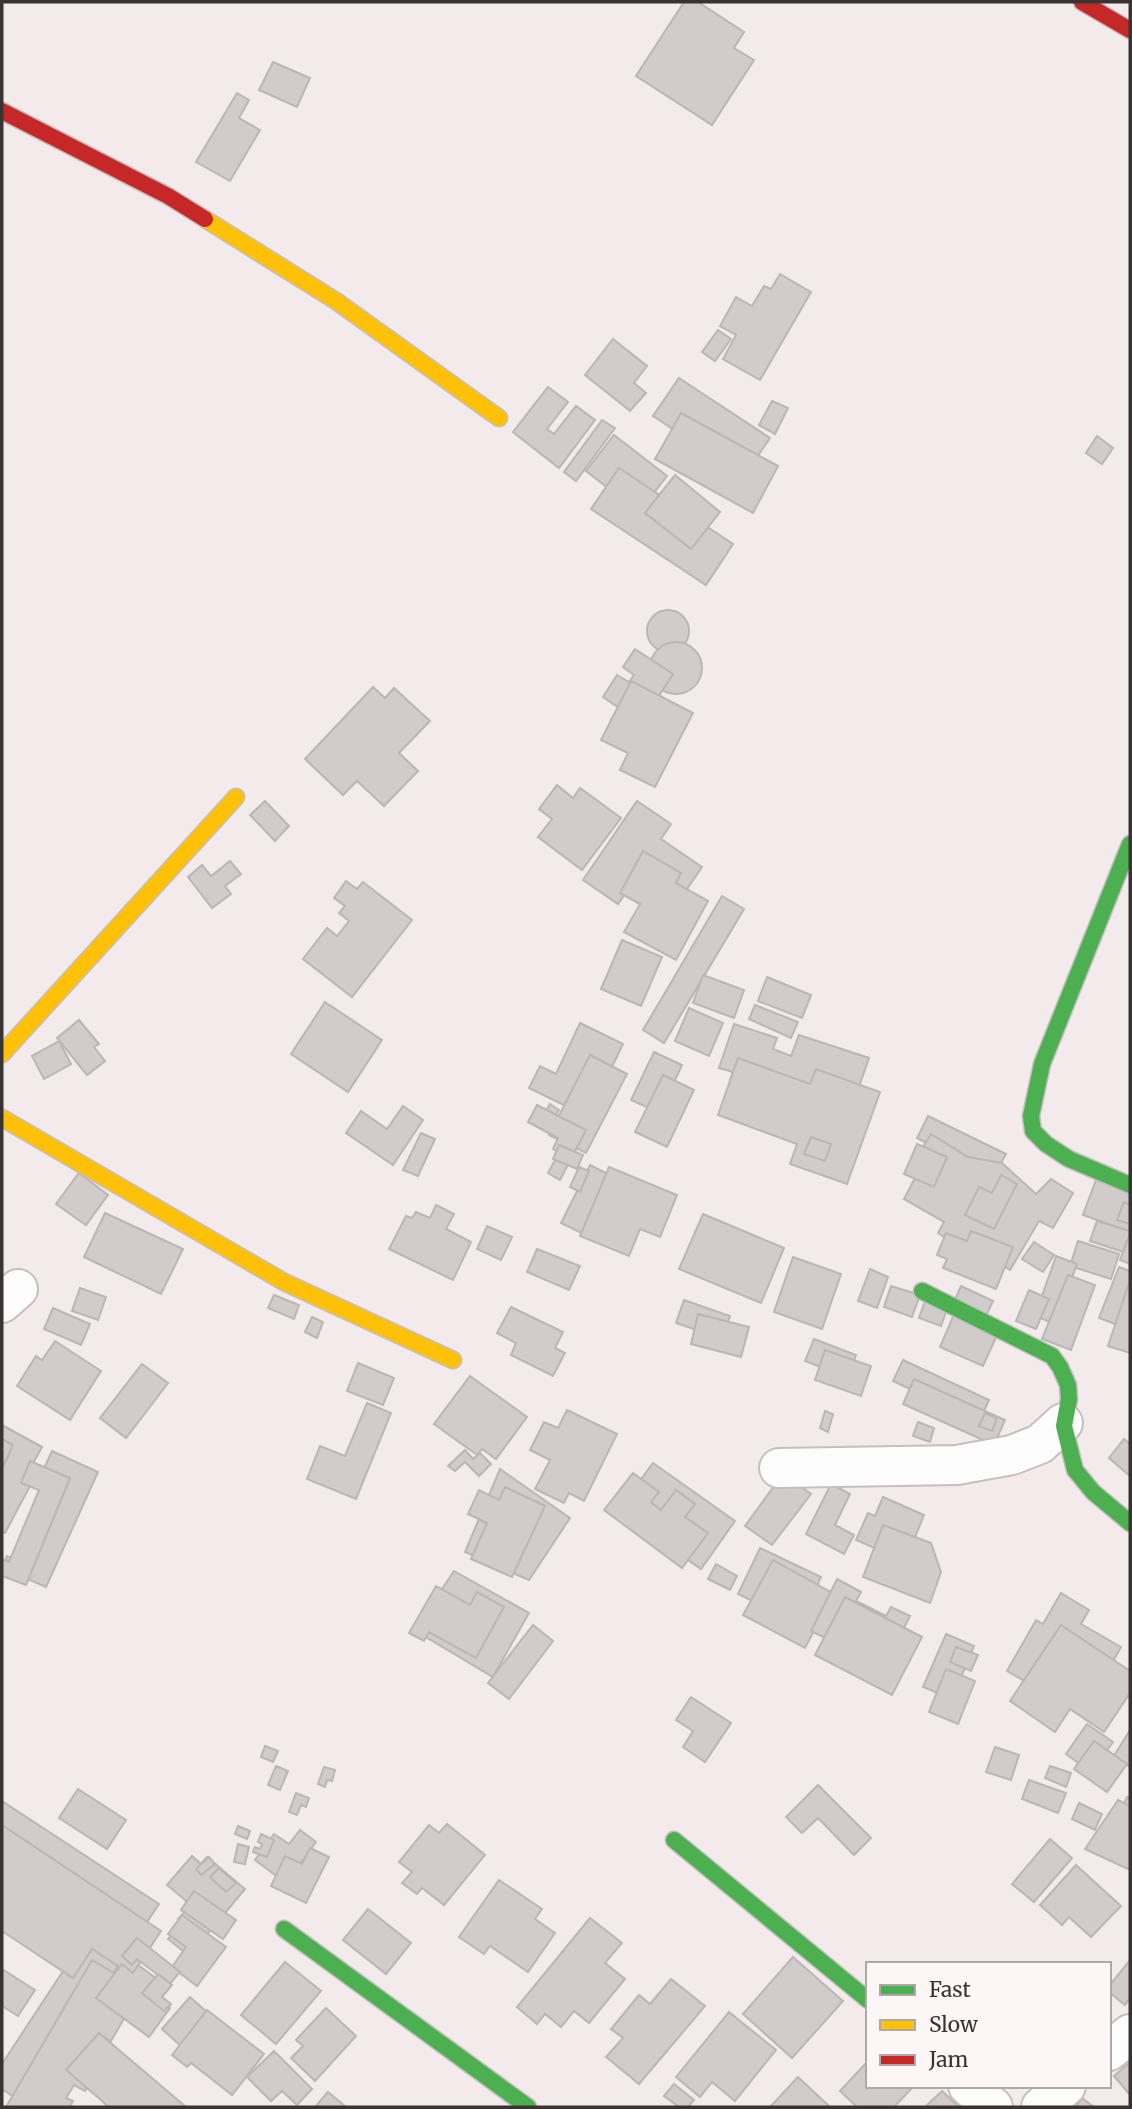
<svg xmlns="http://www.w3.org/2000/svg" width="1132" height="2109" font-family="Merriweather,serif">
<rect width="100%" height="100%" fill="#f3eaec"/>
<g fill="#d2cbcc" stroke="#bbb5b6" stroke-width="2">
<polygon points="684,2 698,2 744,32 734,48 754,60 712,125 636,76"/>
<polygon points="273,62 310,78 297,107 259,90"/>
<polygon points="237,93 249,100 239,118 260,130 230,181 196,162"/>
<polygon points="780,274 811,292 760,380 723,359 736,335 720,326 736,297 752,306 764,286 771,289"/>
<polygon points="718,330 731,339 715,361 702,352"/>
<polygon points="613,339 647,366 634,383 646,393 630,411 585,375"/>
<polygon points="679,378 770,438 744,476 653,416"/>
<polygon points="548,387 568,402 547,429 554,434 576,406 595,420 559,468 513,432"/>
<polygon points="772,401 788,408 775,434 759,425"/>
<polygon points="681,413 778,466 753,513 655,459"/>
<polygon points="602,420 615,428 576,481 564,472"/>
<polygon points="614,435 667,476 639,512 586,471"/>
<polygon points="1097,436 1113,448 1102,464 1086,453"/>
<polygon points="619,468 733,544 706,585 591,509"/>
<polygon points="675,475 720,512 691,549 645,513"/>
<circle cx="668" cy="631" r="21"/>
<circle cx="676" cy="668" r="26"/>
<polygon points="635,649 673,674 646,716 643,713 635,724 627,719 622,726 611,720 619,708 603,697 617,675 629,682 634,675 623,667"/>
<polygon points="631,681 693,713 655,787 620,770 628,753 601,740"/>
<polygon points="373,687 385,698 394,688 430,721 399,753 418,771 384,806 357,781 343,795 305,759"/>
<polygon points="557,785 573,798 580,788 621,818 582,870 538,837 552,819 539,809"/>
<polygon points="265,801 289,826 275,841 250,815"/>
<polygon points="637,801 671,824 661,839 702,867 665,921 625,894 618,904 583,880"/>
<polygon points="643,851 681,873 676,883 708,901 676,960 624,932 640,904 620,893"/>
<polygon points="230,861 241,874 225,886 231,894 212,908 188,877 202,865 211,876"/>
<polygon points="346,881 357,889 363,882 412,920 352,997 303,959 327,928 337,936 349,921 339,913 345,906 334,898"/>
<polygon points="722,896 744,909 664,1043 643,1030"/>
<polygon points="622,940 662,957 641,1006 601,989"/>
<polygon points="703,975 744,990 734,1018 693,1003"/>
<polygon points="767,977 811,995 802,1018 758,1001"/>
<polygon points="325,1002 382,1040 348,1092 291,1054"/>
<polygon points="755,1005 798,1022 791,1038 749,1019"/>
<polygon points="689,1008 723,1023 709,1056 675,1041"/>
<polygon points="79,1020 99,1044 94,1047 105,1061 87,1075 57,1038"/>
<polygon points="580,1023 623,1044 602,1088 597,1085 582,1114 529,1088 540,1066 556,1074"/>
<polygon points="734,1024 777,1038 773,1049 791,1056 799,1035 869,1058 840,1141 784,1121 789,1108 757,1097 759,1090 730,1080 733,1072 719,1068"/>
<polygon points="59,1041 71,1064 44,1079 32,1056"/>
<polygon points="654,1052 682,1065 660,1113 631,1100"/>
<polygon points="590,1055 627,1074 586,1153 549,1135"/>
<polygon points="738,1058 810,1084 816,1069 880,1092 847,1184 790,1164 797,1144 718,1115"/>
<polygon points="663,1075 694,1090 667,1147 635,1132"/>
<polygon points="550,1104 559,1110 551,1123 542,1118"/>
<polygon points="537,1105 586,1130 560,1180 548,1173 559,1153 553,1149 558,1138 528,1122"/>
<polygon points="403,1106 423,1120 393,1165 346,1133 361,1111 387,1129"/>
<polygon points="928,1116 1006,1154 993,1178 977,1171 958,1211 941,1202 961,1161 917,1138"/>
<polygon points="421,1133 435,1139 418,1176 403,1170"/>
<polygon points="931,1134 968,1157 1002,1163 1036,1194 1051,1179 1073,1193 1053,1228 1039,1221 1010,1270 975,1246 967,1252 938,1233 944,1222 904,1199 916,1176 907,1173"/>
<polygon points="811,1137 831,1144 825,1161 804,1154"/>
<polygon points="917,1144 947,1157 934,1187 904,1174"/>
<polygon points="559,1145 583,1155 577,1169 553,1159"/>
<polygon points="590,1165 649,1195 633,1228 612,1217 600,1242 561,1223"/>
<polygon points="579,1167 589,1171 580,1192 570,1187"/>
<polygon points="609,1167 677,1195 660,1237 640,1229 629,1256 580,1236"/>
<polygon points="79,1173 108,1195 86,1225 56,1204"/>
<polygon points="1001,1175 1017,1184 994,1229 965,1215 979,1187 992,1193"/>
<polygon points="1096,1180 1130,1193 1130,1232 1083,1215"/>
<polygon points="1124,1202 1130,1205 1130,1224 1117,1220"/>
<polygon points="436,1205 454,1214 446,1229 471,1242 453,1280 389,1249 406,1216 412,1218 416,1212 430,1218"/>
<polygon points="105,1213 183,1249 161,1294 84,1257"/>
<polygon points="703,1214 784,1248 761,1303 679,1269"/>
<polygon points="1097,1221 1130,1231 1130,1254 1090,1241"/>
<polygon points="487,1226 512,1237 501,1260 477,1249"/>
<polygon points="971,1231 1013,1247 996,1289 943,1268 947,1259 937,1255 946,1233 967,1241"/>
<polygon points="1130,1233 1130,1264 1120,1260"/>
<polygon points="1078,1241 1119,1254 1111,1279 1070,1266"/>
<polygon points="1034,1242 1054,1255 1043,1272 1022,1259"/>
<polygon points="537,1249 580,1266 569,1290 527,1272"/>
<polygon points="1056,1256 1077,1264 1055,1324 1035,1316"/>
<polygon points="793,1257 841,1274 822,1329 774,1312"/>
<polygon points="1119,1267 1130,1271 1130,1308 1123,1327 1099,1318"/>
<polygon points="870,1269 888,1277 877,1308 858,1301"/>
<polygon points="1068,1275 1095,1285 1071,1350 1042,1339"/>
<polygon points="1129,1283 1130,1283 1130,1353 1108,1346"/>
<polygon points="891,1286 920,1295 912,1317 884,1307"/>
<polygon points="961,1286 993,1301 986,1316 954,1302"/>
<polygon points="80,1288 106,1297 98,1320 72,1311"/>
<polygon points="1029,1290 1049,1299 1036,1329 1016,1321"/>
<polygon points="274,1295 299,1305 294,1319 268,1308"/>
<polygon points="684,1300 730,1316 722,1339 676,1323"/>
<polygon points="925,1301 947,1309 941,1326 919,1318"/>
<polygon points="511,1307 563,1332 555,1348 565,1353 553,1376 511,1355 516,1343 497,1333"/>
<polygon points="53,1308 90,1324 81,1345 44,1329"/>
<polygon points="955,1312 998,1333 983,1366 940,1347"/>
<polygon points="698,1314 749,1327 741,1357 691,1344"/>
<polygon points="312,1317 323,1322 317,1338 305,1332"/>
<polygon points="814,1339 856,1355 848,1378 805,1361"/>
<polygon points="55,1341 101,1371 70,1420 17,1386 36,1356 42,1360"/>
<polygon points="825,1350 871,1366 861,1396 815,1380"/>
<polygon points="903,1360 989,1400 979,1422 893,1381"/>
<polygon points="358,1363 394,1378 383,1405 347,1391"/>
<polygon points="142,1364 168,1383 126,1438 100,1418"/>
<polygon points="470,1376 527,1417 496,1459 482,1449 477,1455 434,1424"/>
<polygon points="914,1379 1005,1420 994,1445 903,1404"/>
<polygon points="367,1403 391,1413 356,1499 307,1479 320,1446 345,1456"/>
<polygon points="567,1410 617,1434 584,1501 569,1493 564,1503 535,1489 550,1460 530,1450 544,1422 558,1428"/>
<polygon points="825,1411 833,1414 828,1432 820,1428"/>
<polygon points="985,1413 997,1418 992,1431 979,1426"/>
<polygon points="918,1422 934,1428 930,1442 913,1436"/>
<polygon points="2,1425 42,1447 31,1467 38,1471 5,1533 2,1531"/>
<polygon points="2,1439 13,1445 2,1469"/>
<polygon points="1124,1439 1130,1444 1130,1476 1109,1458"/>
<polygon points="465,1450 473,1459 480,1453 491,1464 479,1476 465,1462 455,1471 448,1466"/>
<polygon points="52,1451 98,1472 46,1587 2,1568 7,1556 26,1564 62,1484 41,1475"/>
<polygon points="30,1461 70,1478 26,1585 2,1576 2,1559 9,1562 39,1490 21,1483"/>
<polygon points="653,1463 735,1521 701,1569 618,1511"/>
<polygon points="500,1469 570,1518 529,1580 465,1552"/>
<polygon points="633,1473 659,1492 651,1502 661,1510 676,1490 695,1504 685,1517 708,1533 682,1568 604,1510"/>
<polygon points="783,1474 811,1494 772,1545 745,1526"/>
<polygon points="831,1484 850,1494 835,1525 854,1535 844,1554 806,1534"/>
<polygon points="505,1487 545,1506 512,1577 471,1559 487,1523 468,1514 479,1490 499,1500"/>
<polygon points="883,1497 924,1515 915,1537 927,1543 916,1566 856,1540 868,1513 875,1516"/>
<polygon points="883,1525 931,1543 941,1572 930,1603 863,1577"/>
<polygon points="760,1548 821,1577 799,1623 738,1594"/>
<polygon points="773,1560 834,1594 805,1648 743,1615"/>
<polygon points="716,1564 737,1576 730,1590 708,1579"/>
<polygon points="454,1571 529,1613 493,1677 414,1630"/>
<polygon points="837,1579 861,1592 856,1601 886,1616 891,1607 910,1616 884,1667 811,1631"/>
<polygon points="436,1586 470,1605 477,1592 504,1607 476,1658 429,1632 424,1641 409,1633"/>
<polygon points="1061,1593 1089,1610 1081,1624 1121,1647 1094,1695 1051,1670 1040,1690 1007,1671 1036,1620 1043,1624"/>
<polygon points="845,1597 922,1637 892,1695 815,1655"/>
<polygon points="533,1625 553,1641 509,1699 488,1683"/>
<polygon points="1061,1625 1130,1671 1130,1693 1104,1732 1070,1709 1055,1732 1010,1701"/>
<polygon points="946,1634 974,1646 952,1699 923,1687"/>
<polygon points="956,1647 978,1655 971,1671 950,1662"/>
<polygon points="946,1669 975,1681 958,1724 929,1712"/>
<polygon points="691,1697 731,1723 705,1762 683,1747 693,1731 676,1720"/>
<polygon points="1087,1724 1113,1742 1091,1772 1066,1754"/>
<polygon points="1130,1730 1130,1767 1114,1756"/>
<polygon points="1094,1741 1127,1764 1107,1792 1074,1769"/>
<polygon points="265,1746 278,1751 273,1762 261,1757"/>
<polygon points="995,1747 1019,1755 1011,1780 986,1772"/>
<polygon points="276,1766 288,1771 280,1790 268,1785"/>
<polygon points="1050,1766 1071,1773 1066,1787 1045,1778"/>
<polygon points="324,1767 335,1770 332,1781 327,1780 325,1787 318,1784"/>
<polygon points="1029,1780 1066,1793 1058,1813 1022,1799"/>
<polygon points="818,1785 871,1838 854,1855 818,1818 802,1833 786,1817"/>
<polygon points="78,1789 126,1820 107,1849 59,1818"/>
<polygon points="296,1793 309,1798 306,1807 301,1805 297,1815 289,1812"/>
<polygon points="1127,1797 1130,1798 1130,1850 1108,1841"/>
<polygon points="1118,1800 1130,1806 1130,1870 1085,1849"/>
<polygon points="2,1801 159,1904 26,2105 2,2089 2,2064 67,1965 2,1922"/>
<polygon points="1079,1803 1102,1814 1095,1830 1072,1819"/>
<polygon points="447,1824 485,1855 444,1905 422,1888 417,1894 402,1883 412,1872 399,1862 429,1825 439,1833"/>
<polygon points="2,1825 161,1931 132,1975 92,1949 73,1978 2,1931"/>
<polygon points="238,1826 250,1831 247,1839 235,1834"/>
<polygon points="300,1830 316,1842 286,1883 255,1860 274,1834 289,1844"/>
<polygon points="261,1834 274,1840 267,1857 253,1852 255,1847 260,1849 262,1844 258,1842"/>
<polygon points="1050,1839 1072,1858 1034,1902 1012,1884"/>
<polygon points="238,1844 249,1847 245,1864 234,1862"/>
<polygon points="310,1848 329,1857 306,1903 271,1886 285,1856 302,1864"/>
<polygon points="192,1856 201,1864 207,1857 245,1889 189,1956 168,1939 182,1923 178,1919 191,1905 167,1885"/>
<polygon points="209,1857 215,1864 201,1875 196,1869"/>
<polygon points="1076,1865 1121,1906 1091,1937 1069,1917 1062,1925 1040,1905"/>
<polygon points="219,1868 236,1883 226,1892 210,1877"/>
<polygon points="499,1880 542,1909 535,1919 555,1933 528,1972 490,1946 484,1954 459,1937"/>
<polygon points="194,1891 236,1920 223,1939 181,1910"/>
<polygon points="368,1909 411,1943 386,1974 343,1940"/>
<polygon points="182,1915 226,1947 197,1986 172,1967 186,1947 168,1934"/>
<polygon points="590,1918 622,1943 605,1963 625,1979 589,2023 574,2011 561,2027 545,2014 537,2024 517,2007"/>
<polygon points="137,1938 180,1972 170,1984 137,1959 132,1965 122,1956"/>
<polygon points="793,1957 843,2001 792,2058 743,2014"/>
<polygon points="92,1960 141,1989 111,2041 100,2035 85,2060 98,2068 85,2091 74,2085 66,2098 73,2101 70,2107 6,2107"/>
<polygon points="1130,1960 1130,1998 1125,2005 1109,1992 1109,1986"/>
<polygon points="285,1962 321,1991 276,2044 241,2015"/>
<polygon points="122,1964 133,1973 138,1965 168,1987 158,2000 170,2008 149,2037 96,1998"/>
<polygon points="2,1969 35,1990 18,2016 2,2006"/>
<polygon points="158,1974 172,1985 162,1997 171,2004 164,2011 142,1993"/>
<polygon points="671,1979 705,2006 639,2084 606,2057 623,2038 611,2029 639,1995 650,2004"/>
<polygon points="190,1997 245,2046 216,2078 162,2029"/>
<polygon points="326,2008 356,2036 315,2081 291,2058 303,2046 296,2040"/>
<polygon points="207,2010 264,2054 232,2095 191,2063 187,2067 172,2055"/>
<polygon points="729,2012 776,2050 735,2101 712,2082 700,2097 676,2077"/>
<polygon points="99,2033 186,2107 109,2107 66,2070"/>
<polygon points="274,2051 312,2089 297,2105 282,2091 271,2101 247,2077"/>
<polygon points="868,2061 868,2086 914,2086 894,2107 857,2107 840,2091"/>
<polygon points="1130,2062 1130,2095 1114,2076"/>
<polygon points="798,2077 830,2107 770,2107"/>
<polygon points="674,2084 694,2100 688,2107 679,2107 664,2096"/>
<polygon points="942,2091 959,2107 929,2107 927,2105"/>
<polygon points="328,2092 346,2107 315,2107"/>
<polygon points="1082,2098 1094,2107 1076,2107"/>
</g>
<g fill="none" stroke-linecap="round" stroke-linejoin="round">
<g stroke="#c5bfc0" stroke-width="42">
<g id="street">
<polyline points="2,1303 18,1289"/>
<polyline points="779,1468 957,1465 1012,1455 1040,1444 1063,1423"/>
<polyline points="1109,2051 1130,2034"/>
<polyline points="968,2086 993,2107"/>
<polyline points="1041,2107 1066,2086"/>
</g>
</g>
<g stroke="#c5bfc0" stroke-width="19">
<g id="fast">
<polyline points="1130,844 1042,1064 1031,1116 1033,1131 1046,1144 1069,1159 1130,1185"/>
<polyline points="922,1291 1052,1356 1060,1367 1068,1385 1069,1399 1064,1426 1075,1470 1093,1492 1130,1523"/>
<polyline points="674,1840 868,2000"/>
<polyline points="284,1929 528,2107"/>
</g>
</g>
<g stroke="#c5bfc0" stroke-width="19">
<g id="slow">
<polyline points="205,219 336,301 499,418"/>
<polyline points="2,1054 236,797"/>
<polyline points="2,1118 284,1282 453,1360"/>
</g>
</g>
<g stroke="#c5bfc0" stroke-width="19">
<g id="jam">
<polyline points="1082,2 1130,30"/>
<polyline points="2,111 168,196 205,219"/>
</g>
</g>
<use href="#street" stroke="#fdfcfc" stroke-width="38"/>
<use href="#fast" stroke="#4caf50" stroke-width="16"/>
<use href="#slow" stroke="#ffc107" stroke-width="16"/>
<use href="#jam" stroke="#c62828" stroke-width="16"/>
</g>
<rect width="1132" height="2109" fill="none" stroke="#393334" stroke-width="7"/>
<rect x="866" y="1962" width="245" height="126" fill="#fdf6f7" stroke="#afa8a9" stroke-width="2"/>
<rect x="880" y="1985" width="35" height="10" fill="#4caf50" stroke="#afa8a9" stroke-width="2"/>
<text x="929" y="1997" font-size="21" fill="#393334">Fast</text>
<rect x="880" y="2020" width="35" height="10" fill="#ffc107" stroke="#afa8a9" stroke-width="2"/>
<text x="929" y="2032" font-size="21" fill="#393334">Slow</text>
<rect x="880" y="2055" width="35" height="10" fill="#c62828" stroke="#afa8a9" stroke-width="2"/>
<text x="929" y="2067" font-size="21" fill="#393334">Jam</text>
</svg>
